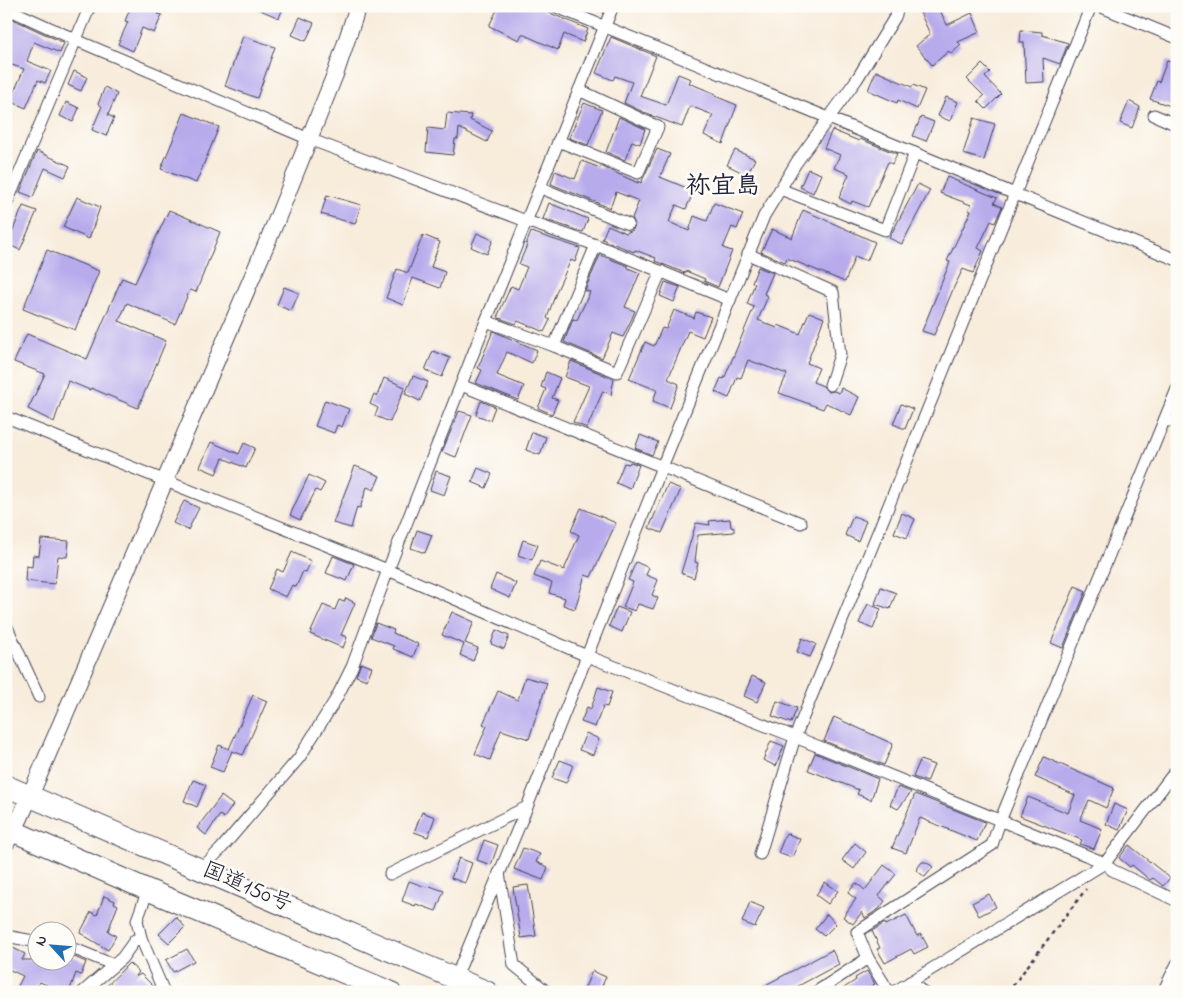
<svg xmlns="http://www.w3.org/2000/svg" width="1183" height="998" font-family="'Indie Flower','Klee One',sans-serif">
<rect width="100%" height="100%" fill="#fdfcf7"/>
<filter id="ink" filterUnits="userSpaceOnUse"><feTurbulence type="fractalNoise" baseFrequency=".02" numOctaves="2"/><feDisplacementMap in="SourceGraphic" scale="10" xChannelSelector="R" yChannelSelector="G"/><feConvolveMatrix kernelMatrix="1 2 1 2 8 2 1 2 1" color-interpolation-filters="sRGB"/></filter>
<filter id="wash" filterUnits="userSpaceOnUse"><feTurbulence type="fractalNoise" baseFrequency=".0096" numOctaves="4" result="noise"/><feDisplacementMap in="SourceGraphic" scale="20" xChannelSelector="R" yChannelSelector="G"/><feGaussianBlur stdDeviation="1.12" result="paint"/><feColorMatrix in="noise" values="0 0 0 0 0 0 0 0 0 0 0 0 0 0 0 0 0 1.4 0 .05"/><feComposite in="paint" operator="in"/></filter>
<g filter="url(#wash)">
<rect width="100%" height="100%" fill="#f8ecdb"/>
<g id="blocks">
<g fill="#b7abec">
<polygon points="131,6 162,6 158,14 162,15 154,33 142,28 133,51 118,44 128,22 125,21"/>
<polygon points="251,6 284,6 279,18"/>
<polygon points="499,6 533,6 588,29 583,42 564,34 558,50 522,34 519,40 489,26"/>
<polygon points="917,6 938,6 947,25 972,13 980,32 958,42 961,45 951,54 949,51 932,65 916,46 930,34"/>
<polygon points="6,16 64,43 60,53 34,42 27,61 51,71 45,83 38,80 26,108 10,101 24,69 6,63"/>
<polygon points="300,17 314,23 306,41 292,35"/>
<polygon points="1021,30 1042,32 1042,35 1068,43 1060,64 1043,58 1044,82 1026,83 1024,42 1020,42"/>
<polygon points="243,36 275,47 257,98 225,86"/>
<polygon points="611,37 656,56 640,96 666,105 678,74 691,79 689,83 716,94 715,96 737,105 723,144 704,135 713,115 690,106 682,127 650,115 624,103 632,82 615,76 613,80 596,73"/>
<polygon points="1167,61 1177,64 1177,108 1150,99 1157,81 1159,82"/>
<polygon points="982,64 990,72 985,77 1001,94 986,109 978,101 984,96 967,79"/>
<polygon points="74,71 87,77 81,91 68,85"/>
<polygon points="876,71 912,87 913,85 925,90 917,109 898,100 897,103 868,90"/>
<polygon points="105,87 117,94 108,115 114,118 106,136 92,130 102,106 98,104"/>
<polygon points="946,97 958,102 950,121 938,116"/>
<polygon points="1129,101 1140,107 1132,128 1120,123"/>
<polygon points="66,102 79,108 73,122 60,116"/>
<polygon points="584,103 602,110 588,145 569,138"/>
<polygon points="184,113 219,127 196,183 161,169"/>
<polygon points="447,113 471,115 470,120 492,131 487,142 459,128 458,139 455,139 453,155 426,152 428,128 445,130"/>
<polygon points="619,117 645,129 640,144 632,141 625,160 606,152"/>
<polygon points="921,117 934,122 926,141 913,136"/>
<polygon points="974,118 995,124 984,160 963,154"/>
<polygon points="832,130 859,141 860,139 897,154 892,164 888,162 868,207 852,201 851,204 839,198 849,174 834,168 840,155 824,148"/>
<polygon points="657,149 670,154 660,177 694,191 686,209 676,205 669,222 689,231 694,216 707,221 714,203 743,214 737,229 732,227 723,248 732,251 718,287 704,281 705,279 686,271 685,273 655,261 656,258 635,250 634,252 602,239 608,225 626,233 633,230 635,224 632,218 639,201 616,192 610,208 551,184 555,171 575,179 582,161 600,168 601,166 638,183 638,181 641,183"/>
<polygon points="735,150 755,159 747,175 727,165"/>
<polygon points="37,151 70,166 65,177 45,168 33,197 20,192"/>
<polygon points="808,169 821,174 813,193 800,187"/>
<polygon points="947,177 997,198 994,203 1002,207 995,223 991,221 978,248 983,251 973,273 963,269 954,287 934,335 922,331 950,262 947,261 971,211 968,210 971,205 940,193"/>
<polygon points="918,184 930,190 902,244 889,238"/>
<polygon points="327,195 361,205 355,224 321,214"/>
<polygon points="77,197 100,207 89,239 63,227"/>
<polygon points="549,203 588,219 583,232 543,219"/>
<polygon points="23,206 37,211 20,250 7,244"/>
<polygon points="169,210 220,232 196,292 190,290 175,324 127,303 119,321 166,341 138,408 91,388 90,390 68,381 54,422 28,409 45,374 14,362 27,334 87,359 122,278 135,283"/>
<polygon points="803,210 875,242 867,261 855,256 845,282 787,258 785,262 761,252 772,229 792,238"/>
<polygon points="531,232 580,248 575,262 571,260 557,290 547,318 550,320 544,332 518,321 516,324 499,318 498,315 511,286 518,289 527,267 519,264 527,245 526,245"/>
<polygon points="477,233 493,240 487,254 471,247"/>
<polygon points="423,235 440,242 431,267 445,272 440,288 413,278 403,305 386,298 397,269 408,273"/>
<polygon points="47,250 99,271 75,330 23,309"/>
<polygon points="600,255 628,266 628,268 640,273 625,307 635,311 632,318 623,337 613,333 602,358 564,342 573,319 577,320 590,292 585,290"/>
<polygon points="758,267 773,273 764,294 768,296 758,320 777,328 778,325 800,334 809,312 824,318 807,363 819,368 813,382 823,386 828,392 834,391 839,393 841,388 859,397 851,415 826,403 823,409 779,393 787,374 748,360 741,378 737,377 729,398 715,392 721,378 724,379 754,307 747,304 755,283 752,282"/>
<polygon points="665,282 680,287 674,302 660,296"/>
<polygon points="284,287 299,293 291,311 277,305"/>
<polygon points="674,310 694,318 696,312 711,317 703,337 688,331 668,379 679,384 670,408 653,401 657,390 629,379 645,342 654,346 662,328 666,329"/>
<polygon points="493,331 537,350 532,363 507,352 497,375 524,386 518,400 476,383 482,370 478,368"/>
<polygon points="433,351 450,358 442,377 425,370"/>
<polygon points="571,361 614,379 611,395 603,391 587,428 573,422 589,386 565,377"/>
<polygon points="546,372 560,378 552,398 558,400 552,414 538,408 546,389 541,387"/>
<polygon points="413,376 428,382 420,401 405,394"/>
<polygon points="384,378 405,387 390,422 375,416 378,408 370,404 374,394 377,396"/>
<polygon points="325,400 349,409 342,427 337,425 334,433 315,426"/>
<polygon points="481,401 495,407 490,420 476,415"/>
<polygon points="901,404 913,409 905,429 893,424"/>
<polygon points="459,411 472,415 456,457 442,452"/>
<polygon points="532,432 546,437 540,455 526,450"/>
<polygon points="640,435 658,442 652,455 635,448"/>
<polygon points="211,442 239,454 244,443 255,448 246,468 223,458 216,474 200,467"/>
<polygon points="630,462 639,465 630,489 616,483 624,463 629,464"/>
<polygon points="355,466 380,476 374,490 367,487 360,508 357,507 351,528 333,523"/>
<polygon points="478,468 492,474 486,488 472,482"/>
<polygon points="436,471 451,476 444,495 430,490"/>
<polygon points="309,475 325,483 320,492 316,490 300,520 290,515"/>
<polygon points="668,484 681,489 662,533 649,528"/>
<polygon points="184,501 199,508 188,530 173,523"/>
<polygon points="581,508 616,523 591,577 585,575 575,609 563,605 565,598 549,593 552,583 534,576 540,561 564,570 579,535 571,531"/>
<polygon points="902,513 915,519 907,538 894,533"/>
<polygon points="853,516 866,521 858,541 845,535"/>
<polygon points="730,519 731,527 734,528 734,532 698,535 695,562 698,563 694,578 681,573 696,523 710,525 709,521"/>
<polygon points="417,530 432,535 425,553 411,548"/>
<polygon points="41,539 69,541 67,557 58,556 55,584 25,581 26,566 32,567 33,555 39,556"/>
<polygon points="523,540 538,545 532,560 518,555"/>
<polygon points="292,552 311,561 306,572 303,571 296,587 292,585 286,597 268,589 277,569 283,572"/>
<polygon points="333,556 354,564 347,581 326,573"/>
<polygon points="636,562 649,568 646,575 658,580 652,595 658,598 653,609 638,604 635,611 623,607 633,582 628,580"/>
<polygon points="496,574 516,583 510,598 490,589"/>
<polygon points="1075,586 1086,591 1063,648 1051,643"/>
<polygon points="881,587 896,593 890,609 875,604"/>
<polygon points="346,598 355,603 341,635 347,637 343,648 310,634 323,605 335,610 339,600 344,602"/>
<polygon points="868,604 881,609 873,629 859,623"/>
<polygon points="617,607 630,612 622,632 609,626"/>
<polygon points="452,612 474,622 465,643 478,648 473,661 460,655 464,644 442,635"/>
<polygon points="376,623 394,630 393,633 418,644 413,657 393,649 394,646 371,637"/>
<polygon points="496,630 509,636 504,649 491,644"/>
<polygon points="802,638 816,644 810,657 797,652"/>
<polygon points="361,663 372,667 367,680 356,676"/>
<polygon points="752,676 766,682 757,702 744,696"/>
<polygon points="525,677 547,683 529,739 501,730 490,760 475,754 487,726 483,724 498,691 518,700"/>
<polygon points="598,687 612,692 607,707 603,706 595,727 581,722 587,707 591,709"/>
<polygon points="253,695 267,701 243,755 232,751 223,772 210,767 219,745 229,749"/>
<polygon points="777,701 797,708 791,723 772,716"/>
<polygon points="834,717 893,744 884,765 824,741"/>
<polygon points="586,733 599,739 593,755 579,750"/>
<polygon points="771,741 784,746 776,766 763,760"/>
<polygon points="815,753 878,779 871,800 857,794 859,790 808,770"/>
<polygon points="1044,757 1114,788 1106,808 1089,800 1080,820 1102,829 1094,849 1080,844 1082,840 1020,816 1028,797 1068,813 1075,795 1035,777"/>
<polygon points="560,760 573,765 566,783 552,778"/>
<polygon points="920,760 934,765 927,782 913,777"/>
<polygon points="193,780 206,785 197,807 184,801"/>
<polygon points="898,787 911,792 898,809 890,805"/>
<polygon points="915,794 985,822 977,841 920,818 906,853 892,848"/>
<polygon points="221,796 233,805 224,818 220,815 206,835 197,828"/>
<polygon points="1114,804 1128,810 1119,830 1106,824"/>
<polygon points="422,812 435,817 428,837 414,832"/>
<polygon points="786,833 800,839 792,858 778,853"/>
<polygon points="484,840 498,845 491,865 477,860"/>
<polygon points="855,843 866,852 854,869 842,860"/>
<polygon points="1129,845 1170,878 1163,886 1153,878 1150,880 1132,865 1130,867 1119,858"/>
<polygon points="523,848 540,854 536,862 548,867 543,880 514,869"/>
<polygon points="459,858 472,863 465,883 451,878"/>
<polygon points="922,862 926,862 933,867 925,877 916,870"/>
<polygon points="884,865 896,874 879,896 885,901 879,909 865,918 862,912 853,924 843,917 856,899 848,893 856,883 865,890"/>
<polygon points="409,881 429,888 430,886 444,891 436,911 416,904 415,906 402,901"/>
<polygon points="825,882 838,891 828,904 816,895"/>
<polygon points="528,885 536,936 521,938 513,887"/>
<polygon points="989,894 996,907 979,916 972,903"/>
<polygon points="104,896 115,901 114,903 118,905 108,931 116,936 108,950 80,933 91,912 97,915"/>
<polygon points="750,902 764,908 755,927 742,922"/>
<polygon points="827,914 836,924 824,936 815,929"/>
<polygon points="906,915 917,936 921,934 928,947 914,954 911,949 885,963 877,949 880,948 872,931 885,923 886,925"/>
<polygon points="176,917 185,927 169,943 159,934"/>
<polygon points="11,947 25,954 22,960 70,960 72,956 86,962 81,975 76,973 69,992 61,992 40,982 33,992 15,992 23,976 6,968 6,956"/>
<polygon points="187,949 194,961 173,972 166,960"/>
<polygon points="832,950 839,964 787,992 752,992"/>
<polygon points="129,963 139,972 135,977 141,974 153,986 156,992 101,992"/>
<polygon points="592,971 606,977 599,992 583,992"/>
<polygon points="867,971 875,984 860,992 838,992 856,980 855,978"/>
</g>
</g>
</g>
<g filter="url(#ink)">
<use href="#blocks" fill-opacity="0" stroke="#424053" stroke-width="1"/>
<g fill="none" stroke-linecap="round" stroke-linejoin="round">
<g stroke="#424053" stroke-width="13">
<g id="street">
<polyline points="554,6 1177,260"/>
<polyline points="1099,6 1177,38"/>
<polyline points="6,8 76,40 309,139 526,221 596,245 730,300"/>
<polyline points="1154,115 1177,125"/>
<polyline points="558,141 638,173 658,127 579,90"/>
<polyline points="541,188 628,224"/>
<polyline points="780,189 885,230 915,153"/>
<polyline points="6,205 90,6"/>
<polyline points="748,254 833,292 840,355 830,385"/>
<polyline points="486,321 554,346 596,245"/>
<polyline points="554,346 617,372 661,271"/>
<polyline points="461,385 801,523"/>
<polyline points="6,417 388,570 587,656 795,737 1105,863 1112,870 1177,901"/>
<polyline points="1165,419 1177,424"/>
<polyline points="6,625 39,697"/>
<polyline points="760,854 795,737 1091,6"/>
<polyline points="202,868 220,850 299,758 336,699 352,667 388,570 486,321 613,6"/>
<polyline points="499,873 514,965 547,992"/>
<polyline points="390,874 527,807"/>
<polyline points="148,890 137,920 141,938 164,992"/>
<polyline points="6,936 38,942"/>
<polyline points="68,948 77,950 114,965"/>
<polyline points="456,977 527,807 662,467 764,216 796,163 857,79 895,17 899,6"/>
<polyline points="910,982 923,992"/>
<polyline points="83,992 122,958 135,940 141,938"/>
<polyline points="816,992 868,958"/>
<polyline points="889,992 868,958 857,932 992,845 1000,821 1177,389"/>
<polyline points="894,992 1105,863 1177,769"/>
<polyline points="1163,992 1177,964"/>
</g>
</g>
<g stroke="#424053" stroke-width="18">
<polyline id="secondary" points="6,843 14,831 30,796 277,219 336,72 358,6"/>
</g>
<g stroke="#424053" stroke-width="23">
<g id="highway">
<polyline points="6,786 487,992"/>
<polyline points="6,828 148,890 390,992"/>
</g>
</g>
<polyline stroke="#424053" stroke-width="2.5" stroke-dasharray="4 4" stroke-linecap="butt" points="1008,992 1086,889"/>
<use href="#street" stroke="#fff" stroke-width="11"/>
<use href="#secondary" stroke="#fff" stroke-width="16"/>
<use href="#highway" stroke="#fff" stroke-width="21"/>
</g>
</g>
<g text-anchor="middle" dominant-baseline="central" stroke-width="5" stroke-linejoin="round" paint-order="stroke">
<g font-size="22" fill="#22223b" stroke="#fdfcf7">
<text transform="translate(247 888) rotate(23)">国道150号</text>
</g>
<g font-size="25" font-weight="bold" fill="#22223b" stroke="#fdfcf7">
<text x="723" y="187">祢宜島</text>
</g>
</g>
<rect width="1183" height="998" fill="none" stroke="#fdfcf7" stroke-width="25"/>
<g transform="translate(52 946) rotate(296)"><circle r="24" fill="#fdfcf7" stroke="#a5a5ac"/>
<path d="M0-4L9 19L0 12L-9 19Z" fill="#1f6fb2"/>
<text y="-8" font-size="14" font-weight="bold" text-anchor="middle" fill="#22223b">N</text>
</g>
</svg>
